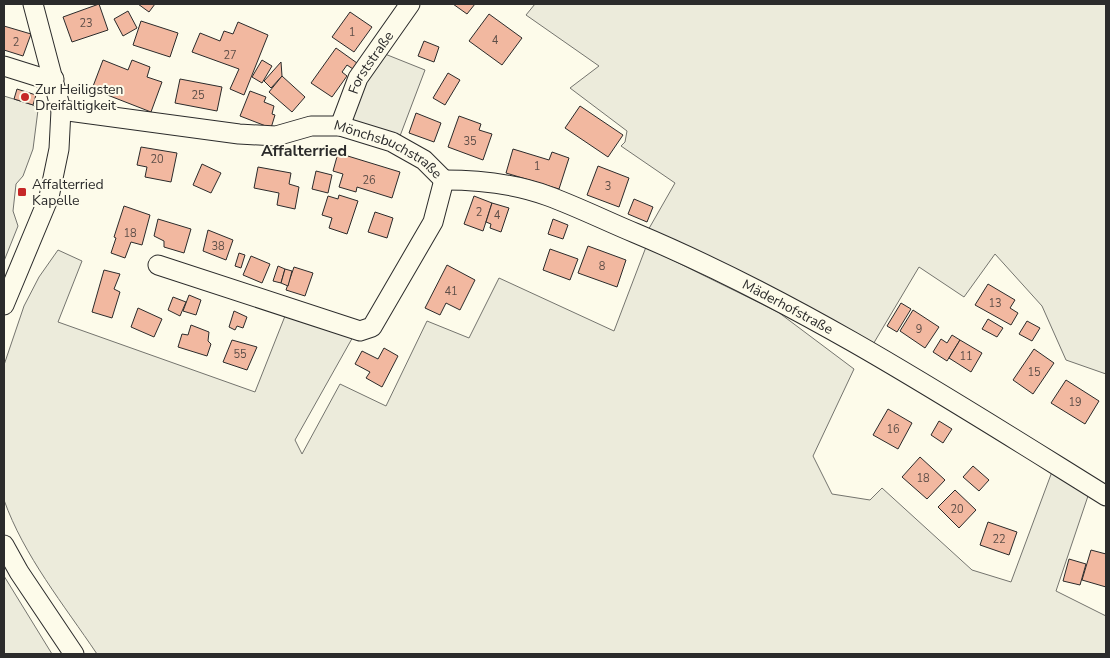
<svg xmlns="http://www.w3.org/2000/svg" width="1110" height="658" font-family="'Nunito Sans',sans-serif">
<rect width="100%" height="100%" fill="#fdfbea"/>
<g fill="#ecebdb" stroke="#74746e">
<polygon points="535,4 1106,4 1106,374 1066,360 1042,306 995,254 964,297 919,267 872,346 647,232 675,183 621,146 625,142 627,131 570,88 599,66 526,15"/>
<polygon points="380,52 425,70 400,136 348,120"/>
<polygon points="4,96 33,105 38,110 33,149 23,176 16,184 13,211 18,226 4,261"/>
<path d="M646,247l132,65 76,57 -41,87 19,38 38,6 12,-12 90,82 39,12 42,-113 36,24 -33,98 50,25v38h-1009c-33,-49 -73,-98 -93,-154v-135l20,-59 15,-29 19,-27 24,11 -24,61 197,70 32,-81 67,24 -59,105 7,14 38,-70 46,22 41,-85 42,17 30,-60 115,53z"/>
<polygon points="4,576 52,654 4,654"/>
</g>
<g fill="#f2b8a0" stroke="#2b2b2b">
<polygon points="99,4 108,30 72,42 63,17"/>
<polygon points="138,4 155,4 149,12"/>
<polygon points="453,4 475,4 467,14"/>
<polygon points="128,11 137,28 123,36 114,19"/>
<polygon points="350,12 372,27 354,52 332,37"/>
<polygon points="489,14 522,38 502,65 469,41"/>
<polygon points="141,21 178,33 170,57 133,45"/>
<polygon points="238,22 268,35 244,95 230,89 239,69 192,52 200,33 220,41 224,31 233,34"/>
<polygon points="4,26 31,34 23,56 4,50"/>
<polygon points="424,41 439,47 434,62 418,56"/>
<polygon points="336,48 357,63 353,69 347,65 342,72 347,76 332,97 311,83"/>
<polygon points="103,60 128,70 132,60 150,67 147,77 162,82 151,112 92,89"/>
<polygon points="262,60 272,66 262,83 252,77"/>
<polygon points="281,62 282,76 271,88 264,81"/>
<polygon points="448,73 460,80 445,105 433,98"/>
<polygon points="282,76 305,97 292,112 269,92"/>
<polygon points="180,79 222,87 217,111 175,103"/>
<polygon points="17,89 36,95 33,105 14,99"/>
<polygon points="250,91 266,97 264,102 274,106 272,114 275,115 271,128 240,116"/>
<polygon points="580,106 623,135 608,157 565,128"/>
<polygon points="416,113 441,123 434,142 409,133"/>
<polygon points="459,116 481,124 479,130 492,134 483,160 448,147"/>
<polygon points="141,147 177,153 171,182 145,177 147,167 137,165"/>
<polygon points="513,149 549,160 552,152 569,158 559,189 506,173"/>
<polygon points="338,153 400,172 392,198 357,187 356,192 339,187 343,174 333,171"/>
<polygon points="202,164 221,173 211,193 193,185"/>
<polygon points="598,166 629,178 619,207 587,195"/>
<polygon points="258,167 291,173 289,184 299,187 295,209 277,205 279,193 254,188"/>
<polygon points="316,171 332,175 328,193 312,189"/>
<polygon points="339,195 358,201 347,234 329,228 332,218 322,215 328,196 338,199"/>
<polygon points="474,196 492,203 483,231 464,224"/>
<polygon points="634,199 653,207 647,222 628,214"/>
<polygon points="492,203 509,208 501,232 490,228 491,224 486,222"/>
<polygon points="124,206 150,215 142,245 131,242 125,258 111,253 116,238 114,237"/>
<polygon points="375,212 393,218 387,238 368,232"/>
<polygon points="158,219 191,229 184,253 164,247 164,241 154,236"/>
<polygon points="553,219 568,225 563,239 548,234"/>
<polygon points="208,230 233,240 226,260 203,251"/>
<polygon points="588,246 626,260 617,287 578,273"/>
<polygon points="550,249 578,259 570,280 543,270"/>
<polygon points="239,253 245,255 241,268 235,266"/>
<polygon points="251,256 270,264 262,283 243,275"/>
<polygon points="447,265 475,280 460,310 446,303 440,315 425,308"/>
<polygon points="278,266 285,269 281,283 273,281"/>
<polygon points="294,267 313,273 305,296 286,290"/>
<polygon points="285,269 292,271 288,286 281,283"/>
<polygon points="104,270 120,274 114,289 120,292 112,318 92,312"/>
<polygon points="988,284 1015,300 1010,308 1018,313 1011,325 975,305"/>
<polygon points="189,295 201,300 196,315 183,311"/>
<polygon points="173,297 186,302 180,316 168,310"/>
<polygon points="901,303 911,309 897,332 887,326"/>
<polygon points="138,308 162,319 154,337 131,327"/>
<polygon points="913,310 939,327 925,348 900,331"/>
<polygon points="234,311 247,317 243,328 237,326 235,330 229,327"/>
<polygon points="988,319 1003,328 997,337 982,329"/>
<polygon points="1027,321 1040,328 1032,341 1019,334"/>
<polygon points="191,325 209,332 208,341 211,344 207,356 178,347 182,334 188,335"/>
<polygon points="952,335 960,340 947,361 933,352 941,339 947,343"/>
<polygon points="232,340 257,347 247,370 223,362"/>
<polygon points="960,340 982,353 971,372 949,358"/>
<polygon points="384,348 398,356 382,387 366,378 370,372 355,364 362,351 378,359"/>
<polygon points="1034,349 1054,363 1033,394 1013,380"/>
<polygon points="1066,380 1099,401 1085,424 1051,403"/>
<polygon points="888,409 912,423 898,449 873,435"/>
<polygon points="939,421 952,429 943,443 931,435"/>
<polygon points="920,457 945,480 927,499 902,477"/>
<polygon points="973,466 989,480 979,491 963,477"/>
<polygon points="955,490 976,510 959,528 938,507"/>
<polygon points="988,522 1017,532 1009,555 980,545"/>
<polygon points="1091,550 1106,554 1106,587 1082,580"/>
<polygon points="1069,559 1086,564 1080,585 1063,581"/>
</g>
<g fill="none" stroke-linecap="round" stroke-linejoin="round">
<g stroke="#2b2b2b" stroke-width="21">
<g id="minor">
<polyline points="4,66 39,77 54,79"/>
<path id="s1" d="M61,110l178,24 37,2 35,-10h29l52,16 32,18 20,20"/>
<path id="s2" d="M340,126l18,-48 52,-74"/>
<path id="s3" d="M444,180c34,0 72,4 104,16 30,11 58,25 87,37 167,70 318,168 471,263"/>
<polyline points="158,265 360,331 372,327 433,222 444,180"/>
<polyline points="4,305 49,197 59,149 61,110 33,4"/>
<polyline points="4,545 19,572 74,654"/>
</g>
</g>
<use href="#minor" stroke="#fdfbea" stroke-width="19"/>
</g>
<g fill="#c62828" stroke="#fdfbea" stroke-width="2">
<circle cx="25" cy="97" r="5"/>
<rect x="17" y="187" width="10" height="10" rx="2.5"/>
</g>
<g text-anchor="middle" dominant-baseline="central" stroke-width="4" stroke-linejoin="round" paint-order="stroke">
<g font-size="11" fill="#5d4e48">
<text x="86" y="23">23</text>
<text x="352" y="32">1</text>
<text x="495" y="40">4</text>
<text x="16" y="42">2</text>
<text x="230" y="55">27</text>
<text x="198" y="95">25</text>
<text x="470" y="141">35</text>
<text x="157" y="159">20</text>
<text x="537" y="166">1</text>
<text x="369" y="180">26</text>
<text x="608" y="186">3</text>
<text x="479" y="212">2</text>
<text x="497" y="215">4</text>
<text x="130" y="233">18</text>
<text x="218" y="246">38</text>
<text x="602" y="266">8</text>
<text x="451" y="291">41</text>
<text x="995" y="303">13</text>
<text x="919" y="329">9</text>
<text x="240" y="354">55</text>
<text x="966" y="356">11</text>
<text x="1034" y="372">15</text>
<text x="1075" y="402">19</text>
<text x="893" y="429">16</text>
<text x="923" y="478">18</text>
<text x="957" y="509">20</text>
<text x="999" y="539">22</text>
</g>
<g font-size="14" fill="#2b2b2b" stroke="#fdfbea">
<text stroke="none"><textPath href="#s2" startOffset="71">Forststraße</textPath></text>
<text stroke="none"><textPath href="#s1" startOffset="336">Mönchsbuchstraße</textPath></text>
<text stroke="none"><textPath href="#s3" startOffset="370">Mäderhofstraße</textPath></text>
</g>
<g font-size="14" fill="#2b2b2b" stroke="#fdfbea" text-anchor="start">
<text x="35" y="89">Zur Heiligsten<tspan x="35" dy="16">Dreifaltigkeit</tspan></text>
<text x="32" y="184">Affalterried<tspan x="32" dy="16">Kapelle</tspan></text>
</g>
<g font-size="16" font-weight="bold" fill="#2b2b2b" stroke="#fdfbea">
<text x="304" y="151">Affalterried</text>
</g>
</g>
<rect width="1110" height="658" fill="none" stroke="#2b2b2b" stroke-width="10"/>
</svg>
